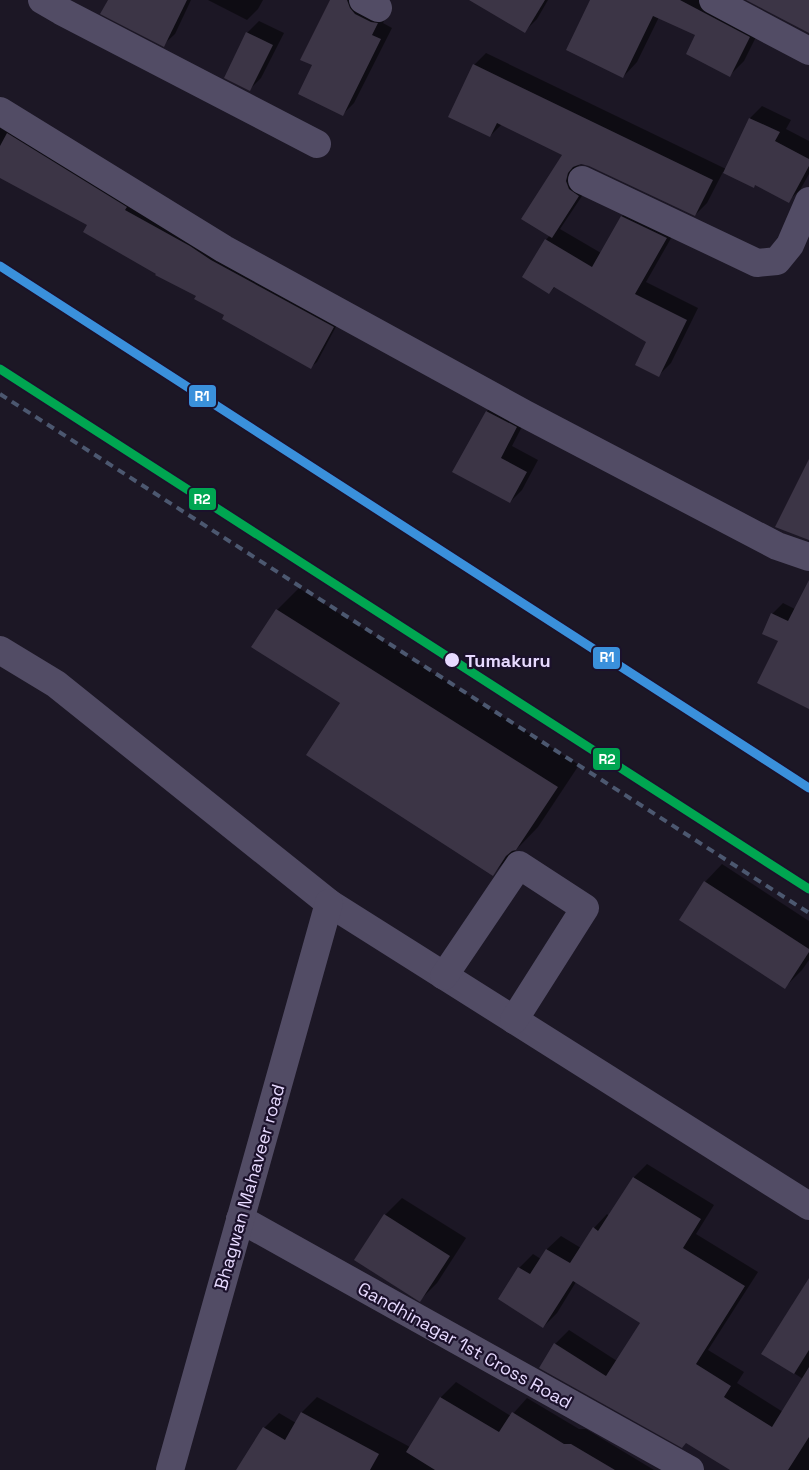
<svg xmlns="http://www.w3.org/2000/svg" width="809" height="1470" font-family="'Space Grotesk',sans-serif">
<rect width="100%" height="100%" fill="#1c1725"/>
<g fill="#0007">
<polygon points="109,0 191,0 175,34 163,45"/>
<polygon points="208,0 263,0 258,9 247,20"/>
<polygon points="332,0 364,0 388,12 383,23 392,28 354,103 343,114 314,65"/>
<polygon points="495,0 548,0 537,19 525,31"/>
<polygon points="591,0 720,0 763,23 744,61 730,75 697,35 659,17 637,62 623,77"/>
<polygon points="259,21 284,33 261,78 249,90 247,33"/>
<polygon points="486,53 726,169 750,118 762,106 791,120 786,129 809,141 809,174 800,190 788,201 756,184 753,186 723,172 707,203 695,215 589,165 579,164 578,168 590,184 560,229 601,253 622,216 634,205 678,226 646,282 698,308 671,363 659,375 648,342 555,287 549,293 546,240 550,235 563,154 502,124 490,136 474,65"/>
<polygon points="0,120 339,321 317,362 311,367 197,296 158,273 89,225 0,177"/>
<polygon points="499,399 528,415 512,446 538,460 522,490 510,502 454,471 487,411"/>
<polygon points="299,588 579,765 538,827 492,875 342,702 277,610"/>
<polygon points="809,590 809,702 779,641 772,614 783,603 795,609"/>
<polygon points="722,864 809,921 809,960 802,970 785,987 705,882"/>
<polygon points="647,1164 714,1205 696,1234 758,1272 708,1350 744,1372 737,1383 783,1412 803,1379 763,1353 809,1280 809,1470 744,1470 540,1367 555,1344 569,1330 617,1361 641,1323 576,1282 557,1313 543,1327 499,1299 519,1268 533,1254 541,1259 547,1249 561,1236 581,1248 594,1228 607,1214 609,1216 634,1177"/>
<polygon points="402,1198 466,1238 437,1283 420,1300 385,1215"/>
<polygon points="456,1382 511,1416 527,1398 579,1429 586,1429 654,1470 238,1470 264,1428 279,1413 296,1423 302,1412 317,1397 410,1447 441,1397"/>
</g>
<g fill="#3c3546">
<polygon points="108,0 187,0 164,47 100,14"/>
<polygon points="330,0 347,0 350,8 355,14 371,22 378,23 372,35 381,39 343,116 298,94 312,65 300,60"/>
<polygon points="469,0 545,0 525,33"/>
<polygon points="590,0 680,0 750,37 730,77 686,54 695,35 653,16 623,78 566,50"/>
<polygon points="746,0 809,0 809,33"/>
<polygon points="246,32 273,45 250,91 224,78"/>
<polygon points="473,64 713,180 695,216 589,166 581,164 573,167 568,173 566,181 569,189 579,196 552,238 521,219 562,155 497,123 490,137 448,117"/>
<polygon points="749,118 780,132 775,141 809,159 809,166 789,203 755,185 754,188 723,173"/>
<polygon points="7,133 127,207 125,210 190,246 211,260 334,327 311,369 222,319 224,315 194,299 196,296 155,275 156,274 83,232 87,225 0,178 0,146"/>
<polygon points="621,216 667,238 635,294 687,320 659,377 635,365 646,342 554,287 549,294 522,277 545,239 592,267"/>
<polygon points="486,411 517,427 501,458 527,472 510,503 452,472"/>
<polygon points="809,459 809,540 775,527"/>
<polygon points="809,580 809,709 757,683 778,641 762,634 771,613 788,621"/>
<polygon points="276,609 558,787 516,850 512,851 506,856 493,876 306,755 340,703 251,647"/>
<polygon points="704,881 809,949 809,952 785,989 679,920"/>
<polygon points="633,1177 701,1219 683,1248 745,1286 696,1364 731,1386 724,1397 772,1427 809,1367 809,1437 788,1470 730,1470 686,1443 682,1448 539,1368 554,1343 606,1376 640,1323 573,1281 543,1328 498,1299 518,1267 530,1274 546,1249 570,1263 593,1227 598,1231"/>
<polygon points="384,1214 450,1256 420,1302 354,1260"/>
<polygon points="809,1278 809,1350 794,1374 761,1354"/>
<polygon points="440,1397 499,1432 512,1412 564,1444 571,1444 615,1470 435,1470 406,1452"/>
<polygon points="301,1412 379,1454 370,1470 236,1470 263,1427 285,1440"/>
</g>
<g fill="none" stroke-linecap="round" stroke-linejoin="round">
<g stroke="#524c65" stroke-width="28">
<polyline points="42,0 61,11 317,144"/>
<polyline points="363,0 378,8"/>
<polyline points="713,0 809,51"/>
<polyline points="0,111 224,249 525,414 777,546 809,557"/>
<polyline points="582,180 757,263 777,261 790,245 809,201"/>
<polyline points="0,650 56,684 329,903 809,1206"/>
<polyline points="444,976 519,865 585,908 514,1020"/>
<polyline points="240,1219 690,1470"/>
<polyline points="170,1470 329,903"/>
</g>
<g stroke="#4c5870" stroke-width="4" stroke-dasharray="8 6" stroke-linecap="butt">
<polyline points="0,266 809,788"/>
<polyline points="0,369 809,889"/>
<polyline points="0,394 809,913"/>
</g>
<g stroke="#1b112b" stroke-width="12">
<polyline id="rail-1" points="0,266 809,788"/>
</g>
<g stroke="#1b112b" stroke-width="12">
<polyline id="rail-2" points="0,369 809,889"/>
</g>
<use href="#rail-1" stroke="#3a90db" stroke-width="9"/>
<use href="#rail-2" stroke="#00a651" stroke-width="9"/>
</g>
<circle fill="#e7daff" stroke="#1b112b" stroke-width="2" cx="452" cy="660" r="8"/>
<g text-anchor="middle" dominant-baseline="central" stroke-width="4.5" stroke-linejoin="round" paint-order="stroke">
<g font-size="18" font-weight="bold" fill="#e7daff" stroke="#1b112b" text-anchor="start">
<text x="465" y="660">Tumakuru</text>
</g>
<g font-size="18" fill="#e7daff" stroke="#1b112b">
<text transform="translate(249 1187) rotate(-74)">Bhagwan Mahaveer road</text>
<text transform="translate(465 1345) rotate(29)">Gandhinagar 1st Cross Road</text>
</g>
</g>
<g stroke="#1b112b" stroke-width="2">
<rect x="188" y="384" width="29" height="24" rx="5" fill="#3a90db"/>
<rect x="188" y="487" width="29" height="24" rx="5" fill="#00a651"/>
<rect x="592" y="646" width="29" height="24" rx="5" fill="#3a90db"/>
<rect x="592" y="747" width="29" height="24" rx="5" fill="#00a651"/>
</g>
<g font-size="14" text-anchor="middle" font-weight="bold" fill="#fff">
<text x="202" y="401">R1</text>
<text x="202" y="504">R2</text>
<text x="607" y="662">R1</text>
<text x="607" y="764">R2</text>
</g>
</svg>
